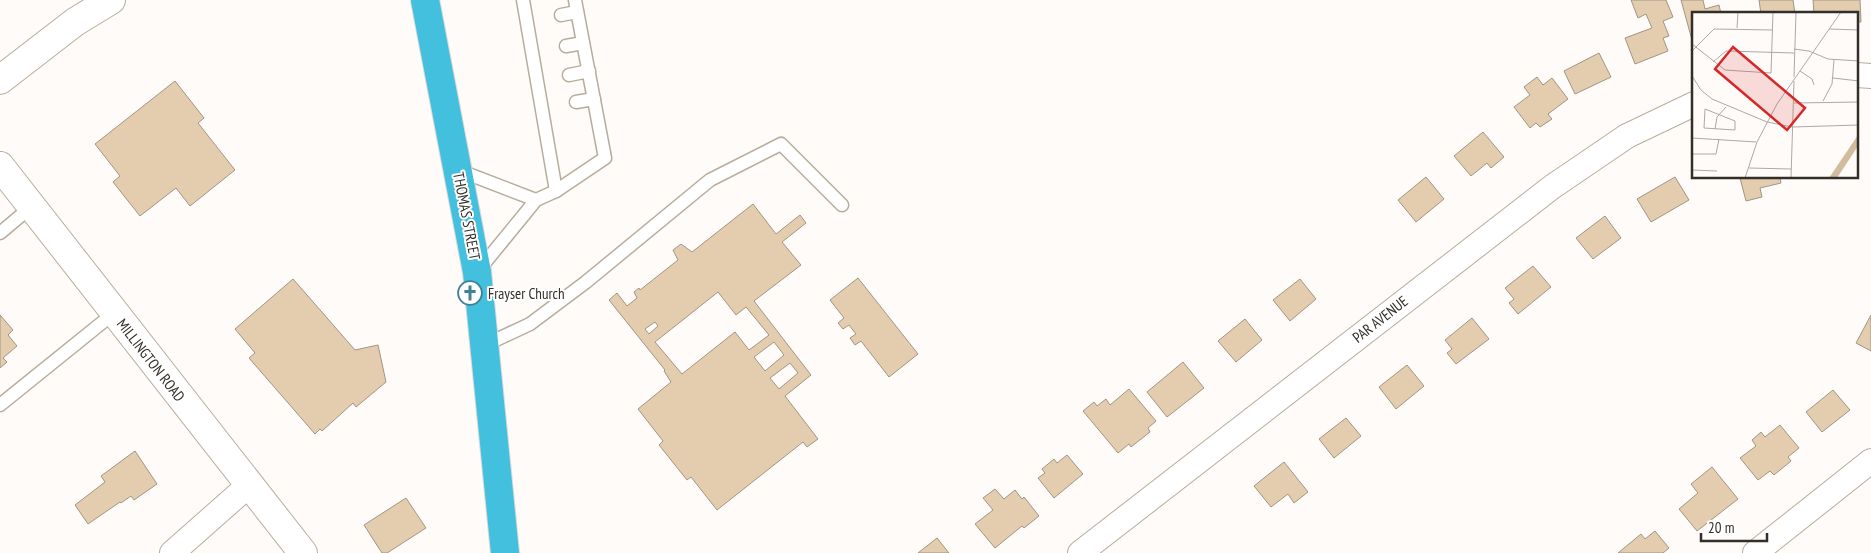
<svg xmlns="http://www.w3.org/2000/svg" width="1871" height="553" font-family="'PT Sans Narrow',sans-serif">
<rect width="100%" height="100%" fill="#fefbf8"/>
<g fill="#e4cdaf" stroke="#a09585" fill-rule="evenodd">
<polygon points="1631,0 1666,0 1673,17 1663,21 1669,36 1663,38 1668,51 1635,64 1625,38 1652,28 1646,14 1638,18"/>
<polygon points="1681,0 1703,0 1705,9 1719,5 1721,14 1694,14 1694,39 1692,40"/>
<polygon points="1759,0 1793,0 1795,14 1761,14"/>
<polygon points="1813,0 1860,0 1861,22 1857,22 1857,14 1814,14"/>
<polygon points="1599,53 1611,77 1575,94 1564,71"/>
<polygon points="1537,77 1543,85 1552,78 1568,99 1548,114 1552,119 1540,127 1536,123 1530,128 1514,107 1530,95 1524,87"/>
<polygon points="175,81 204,118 198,123 235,170 190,206 176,188 140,216 113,182 120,176 95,144"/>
<polygon points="1483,132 1504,157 1491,168 1487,163 1471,176 1454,156"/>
<polygon points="1426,177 1444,199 1416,222 1398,200"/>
<polygon points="1675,177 1689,200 1651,222 1637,199"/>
<polygon points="1740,178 1780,178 1781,183 1760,188 1762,197 1746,201"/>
<path d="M753,204l23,30 24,-19 6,8 -24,19 19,23 -47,36 57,74 -26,21 33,43 -11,8 -4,-5 -86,68 -26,-33 -4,3 -28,-35 4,-4 -25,-32 33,-27 -7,-11 1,-1 -56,-70 8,-7 10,13 10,-8 -3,-6 5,-4 1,2 38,-30 -5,-10 8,-6 11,8zM718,292l18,23 10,-8 23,28 -20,15 -14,-18 -53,42 -27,-32zM655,322l3,4 -9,8 -4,-5zM774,342l10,13 -19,16 -11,-14zM790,363l8,10 -19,16 -9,-11z"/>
<polygon points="1605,216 1621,238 1593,259 1576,238"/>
<polygon points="1533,266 1551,287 1518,314 1509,303 1514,299 1505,288"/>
<polygon points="858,278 918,354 889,377 861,341 855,345 850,338 856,334 849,325 843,329 838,323 844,318 830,300"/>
<polygon points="293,279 355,350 378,345 386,382 356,407 353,403 322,431 320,429 315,434 249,358 255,353 235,329"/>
<polygon points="1300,279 1316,299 1290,321 1273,300"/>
<polygon points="0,315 13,330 8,335 17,346 3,358 7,362 0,368"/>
<polygon points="1871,315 1871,351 1856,343"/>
<polygon points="1472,318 1489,339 1456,364 1447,353 1452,349 1445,340"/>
<polygon points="1245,319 1262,340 1236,362 1218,341"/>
<polygon points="1183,362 1204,388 1167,417 1147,392"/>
<polygon points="1407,365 1424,386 1396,409 1379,387"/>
<polygon points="1129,389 1156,421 1148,428 1150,432 1131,447 1129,444 1118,453 1083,411 1094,402 1097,406 1106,399 1110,405"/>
<polygon points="1833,390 1850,410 1822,432 1806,412"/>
<polygon points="1346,418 1361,436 1334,458 1319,439"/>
<polygon points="1780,425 1799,448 1788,457 1791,461 1774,475 1770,471 1758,480 1740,458 1756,446 1752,440 1761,432 1765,437"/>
<polygon points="135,451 157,484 134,500 131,496 121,503 120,502 88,524 75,505 105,482 101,476"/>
<polygon points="1067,455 1083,474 1054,498 1038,478 1045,473 1042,469 1054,459 1057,463"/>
<polygon points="1284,462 1308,492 1294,503 1288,494 1271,507 1254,486"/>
<polygon points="1712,467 1738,499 1697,531 1679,509 1698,493 1691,484"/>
<polygon points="995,489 1004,499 1015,490 1022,499 1024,497 1039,516 1024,528 1022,526 995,548 975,524 993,510 983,498"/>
<polygon points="406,498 426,528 387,553 382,553 364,525"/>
<polygon points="1655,531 1669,548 1663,553 1618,553 1641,534 1645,539"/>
<polygon points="937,538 949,553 918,553"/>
</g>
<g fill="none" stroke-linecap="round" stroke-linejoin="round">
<g stroke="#b8ad9d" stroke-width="15">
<g id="service">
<polyline points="561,15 577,12"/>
<polyline points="566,46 583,43"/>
<polyline points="569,75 589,71"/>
<polyline points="576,102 594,99"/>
<polyline points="458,170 536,200"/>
<polyline points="556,191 605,158 575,0"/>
<polyline points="0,233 31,207"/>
<polyline points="478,271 536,200 556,191 523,0"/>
<polyline points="485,345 530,324 586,282 710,180 781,144 842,205"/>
<polyline points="0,405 114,313"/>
</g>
</g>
<g stroke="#b8ad9d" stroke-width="26">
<g id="minor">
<polyline points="1857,75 1871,76"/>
<polyline points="172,553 249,485"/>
<polyline points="1080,553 1552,187 1627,136 1694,104"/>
<polyline points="1755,553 1871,461"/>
</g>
</g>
<g stroke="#b8ad9d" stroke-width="30">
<g id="secondary">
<polyline points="0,80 75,22 111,0"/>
<polyline points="0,166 303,553"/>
</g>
</g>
<g stroke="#dad9d8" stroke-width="30">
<polyline id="trunk" points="425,0 477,272 505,553"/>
</g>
<use href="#service" stroke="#fff" stroke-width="12"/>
<use href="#minor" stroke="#fff" stroke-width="24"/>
<use href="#secondary" stroke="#fff" stroke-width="28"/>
<use href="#trunk" stroke="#42c0de" stroke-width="28"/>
</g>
<defs>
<g id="church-ring" transform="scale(1.25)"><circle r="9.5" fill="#fff" stroke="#418195" stroke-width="1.5"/><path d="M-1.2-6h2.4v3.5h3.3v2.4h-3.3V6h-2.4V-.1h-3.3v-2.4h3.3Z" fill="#418195"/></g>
</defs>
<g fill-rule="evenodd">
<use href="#church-ring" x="470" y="293"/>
</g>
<g text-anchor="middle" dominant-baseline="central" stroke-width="4" stroke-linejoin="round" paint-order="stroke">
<g font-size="15" fill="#332e28" stroke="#fff">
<text transform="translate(467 216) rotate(79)">THOMAS STREET</text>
<text transform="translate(1380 319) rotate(-38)">PAR AVENUE</text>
<text transform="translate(151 360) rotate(52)">MILLINGTON ROAD</text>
</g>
<g font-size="15" fill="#332e28" stroke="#fff" text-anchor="start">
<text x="488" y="293">Frayser Church</text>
</g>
</g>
<g transform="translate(1692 12)">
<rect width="166" height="166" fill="#fefbf8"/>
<path d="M166,123v11l-21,32h-8z" fill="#d2bc9e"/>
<path fill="none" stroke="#ada9a5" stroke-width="1" d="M45,16l1,-16M137,17l30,1M0,32l33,26 46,3 2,-61M102,37l15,2 19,8 31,2M0,39l22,-22 59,1M21,50l13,-11 68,2M108,59l12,8 2,6M0,64l9,14 11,9 55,23M102,65l2,-65M141,66l26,3M131,89l9,-17 2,-24M102,91l65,-1M13,97l30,12v9l-31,-2zM75,110l25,5 67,-2M23,117l2,-12 9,-10M0,126l64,4M0,142h24l3,-15M57,156l42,1M0,158l25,1M53,166l12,-36 20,-38 64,-92M99,166l3,-97"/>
<path fill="#d62828" fill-opacity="0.15" stroke="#d62828" stroke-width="2.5" d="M41,35l72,61 -18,22 -72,-61z"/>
<rect width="166" height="166" fill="none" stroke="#332e28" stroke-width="2.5"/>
</g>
<path d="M1701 533v8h66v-8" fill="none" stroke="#332e28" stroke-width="2.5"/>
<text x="1708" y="533" font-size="15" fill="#332e28" stroke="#ffffff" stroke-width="4" paint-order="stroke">20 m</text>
</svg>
